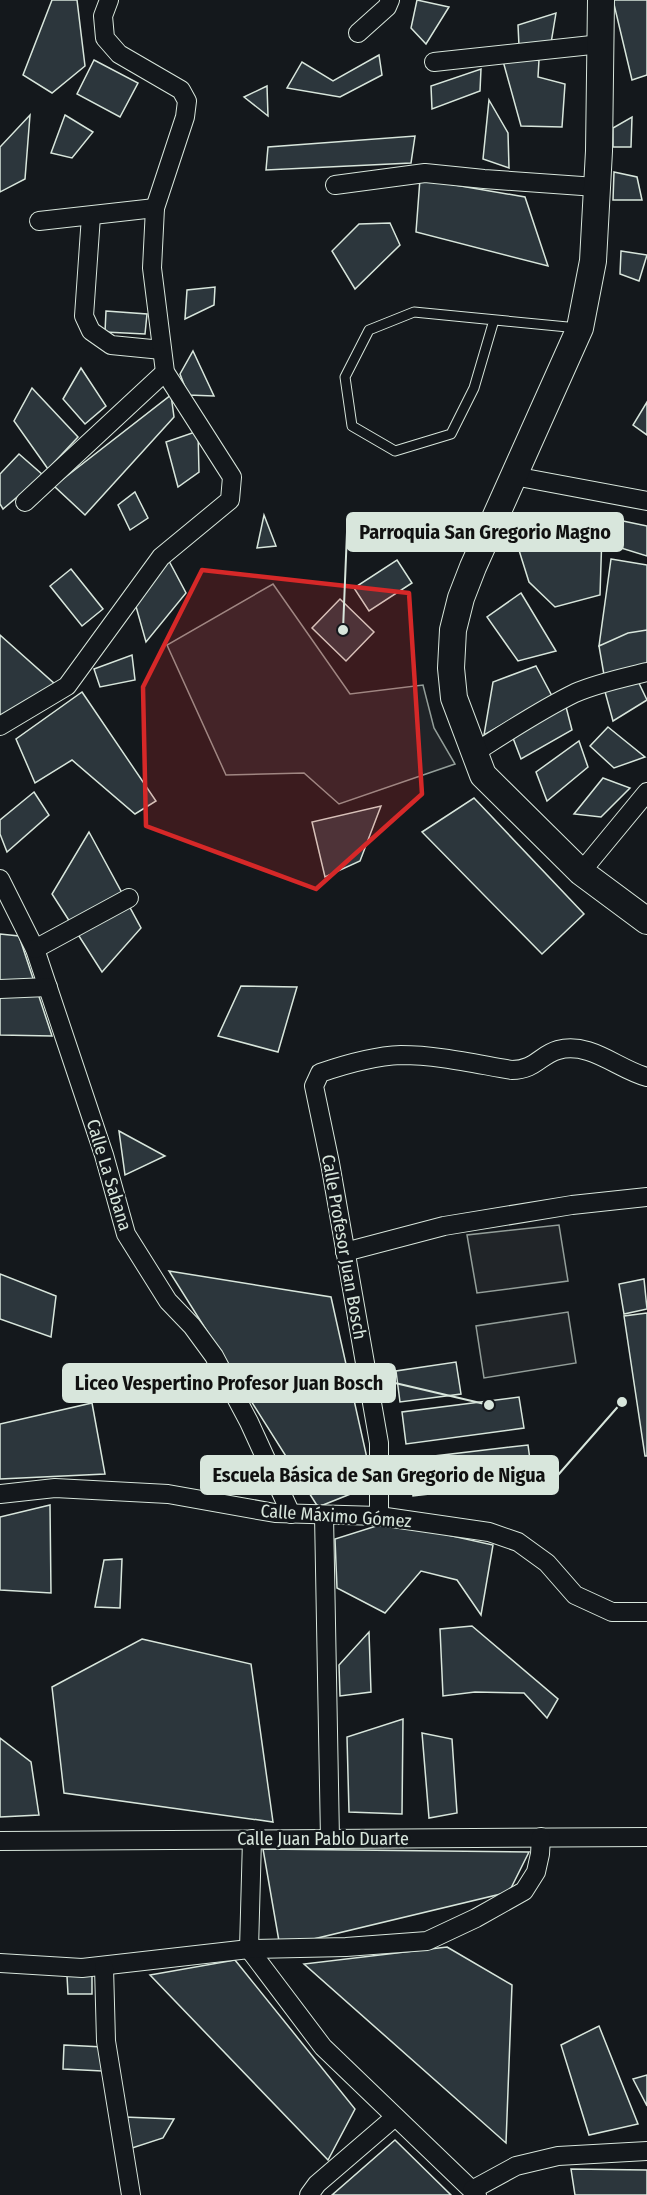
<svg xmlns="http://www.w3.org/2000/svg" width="647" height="2195" font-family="'Fira Sans Condensed',sans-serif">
<rect width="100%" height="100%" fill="#14181c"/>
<g fill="#202428" stroke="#939e99" stroke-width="1.5">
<polygon points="273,584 350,694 423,685 434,728 455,764 339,804 304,773 226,775 167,645"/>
<polygon points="559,1225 568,1281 477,1293 467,1235"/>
<polygon points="568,1312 576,1363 484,1378 476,1326"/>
</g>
<g fill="#2c363c" stroke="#d8e6dc" stroke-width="1.5">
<polygon points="52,0 77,0 85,66 52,93 23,75"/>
<polygon points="417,0 449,7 426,44 411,28"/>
<polygon points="613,0 647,0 647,75 632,80"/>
<polygon points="556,13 551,43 519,46 518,25"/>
<polygon points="379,55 382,75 340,97 287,88 302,62 333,81"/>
<polygon points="94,60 138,83 120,117 77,94"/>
<polygon points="539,60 538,77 565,84 562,127 521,126 503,61"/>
<polygon points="481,69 480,91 432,109 431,86"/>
<polygon points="267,86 268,116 244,97"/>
<polygon points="489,100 508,133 509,168 483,159"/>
<polygon points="30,115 25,179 0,192 0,147"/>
<polygon points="65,115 93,132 72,158 51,153"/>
<polygon points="632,117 631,147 613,147 613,128"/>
<polygon points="415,136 411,163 266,170 268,147"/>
<polygon points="614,172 637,177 642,200 613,200"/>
<polygon points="420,179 525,197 548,266 416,232"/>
<polygon points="390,223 400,245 355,289 332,251 359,224"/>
<polygon points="621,251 647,255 639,281 620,274"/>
<polygon points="215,287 214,305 185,319 187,290"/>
<polygon points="106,311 147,314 145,334 105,332"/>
<polygon points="193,351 214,396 188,395 180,374"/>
<polygon points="81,368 106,406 85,424 63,399"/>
<polygon points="32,388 78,437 48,469 14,421"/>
<polygon points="171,395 174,417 85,515 54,486"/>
<polygon points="647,402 647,435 633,425"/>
<polygon points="198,431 199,472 178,487 166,442"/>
<polygon points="19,454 43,475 3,509 0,504 0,474"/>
<polygon points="135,492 148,518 130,530 118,505"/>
<polygon points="507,512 595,524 602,533 600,595 555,607 529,582"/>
<polygon points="264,515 276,546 257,548"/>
<polygon points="623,521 647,526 647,556 621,548"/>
<polygon points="611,559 647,565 647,631 599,646"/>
<polygon points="397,560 412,583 369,611 354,588"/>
<polygon points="169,561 186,593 146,642 135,603"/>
<polygon points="71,569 103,609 82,626 50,586"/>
<polygon points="521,593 556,651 518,661 487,617"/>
<polygon points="340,599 374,632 346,661 312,628"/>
<polygon points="647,630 647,667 604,675 599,646 628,633"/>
<polygon points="0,635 56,685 0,720"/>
<polygon points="132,655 135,680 100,687 94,669"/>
<polygon points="536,666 552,696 484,735 493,682"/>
<polygon points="636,677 647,700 613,721 604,688"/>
<polygon points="82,692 156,801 135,814 72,760 35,783 16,739"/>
<polygon points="565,703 572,730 521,759 513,738"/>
<polygon points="608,727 645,757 614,768 590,746"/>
<polygon points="579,741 588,767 547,801 536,772"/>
<polygon points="603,778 630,788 601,817 574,814"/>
<polygon points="34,792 49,815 7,852 0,834 0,820"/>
<polygon points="474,798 584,914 542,954 422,832"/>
<polygon points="381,806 360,861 325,877 312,822"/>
<polygon points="89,832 141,928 102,972 52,894"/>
<polygon points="0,934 19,936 52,1036 0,1035"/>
<polygon points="241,986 297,987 278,1052 218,1036"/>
<polygon points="119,1131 165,1156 125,1175"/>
<polygon points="169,1271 331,1297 373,1485 318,1507"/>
<polygon points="0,1274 56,1296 51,1337 0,1319"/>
<polygon points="644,1279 647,1309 624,1314 619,1284"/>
<polygon points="647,1313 647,1456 645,1456 624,1316"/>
<polygon points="456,1362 461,1394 400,1402 396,1371"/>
<polygon points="519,1397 524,1428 406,1444 402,1412"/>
<polygon points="92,1403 105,1474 0,1479 0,1424"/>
<polygon points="528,1445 533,1482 413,1496 409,1459"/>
<polygon points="50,1505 51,1593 0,1590 0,1517"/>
<polygon points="389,1522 493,1545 481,1615 457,1580 421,1571 385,1613 337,1588 335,1539"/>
<polygon points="122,1559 120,1608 95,1607 104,1560"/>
<polygon points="472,1626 558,1699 547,1718 524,1693 475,1692 443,1696 440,1629"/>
<polygon points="369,1632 371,1692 340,1696 339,1665"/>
<polygon points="142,1639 251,1664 273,1822 64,1793 52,1687"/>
<polygon points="403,1719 402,1814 349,1812 347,1737"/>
<polygon points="422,1733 452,1739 457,1813 429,1818"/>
<polygon points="0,1738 31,1762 39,1815 0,1817"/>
<polygon points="263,1849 529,1852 509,1892 280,1947"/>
<polygon points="447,1947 512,1985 506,2143 304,1964"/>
<polygon points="235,1960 355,2109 328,2160 150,1975"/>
<polygon points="92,1975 92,1994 68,1994 67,1976"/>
<polygon points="599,2026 638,2124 589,2135 561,2045"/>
<polygon points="64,2045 103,2047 102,2071 63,2069"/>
<polygon points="647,2075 647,2106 633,2079"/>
<polygon points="124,2117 174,2119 163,2138 126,2150"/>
<polygon points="395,2140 451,2195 332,2195"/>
<polygon points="571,2169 647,2170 647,2195 575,2195"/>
</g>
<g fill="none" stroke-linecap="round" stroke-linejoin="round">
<g stroke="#d8e6dc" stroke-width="11">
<polyline id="lane" points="494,320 474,388 451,434 395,451 352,426 345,377 369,330 414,312 578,328"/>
</g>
<g stroke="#d8e6dc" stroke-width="20">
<g id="street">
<polyline points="358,33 387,7 390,0"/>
<polyline points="434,62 601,44"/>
<polyline points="335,185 425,173 484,179 596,187"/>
<polyline points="91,216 84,316 91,331 111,345 162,350"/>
<polyline points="39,221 155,208"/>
<polyline points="514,476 647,501"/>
<polyline points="25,502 165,372"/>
<polyline points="0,726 67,686 161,557 230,500 232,477 165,372 152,268 155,208 185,117 187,101 181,90 119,54 105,38 103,16 109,0"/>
<path d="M474,753c33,-21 66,-43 101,-60 23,-10 48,-15 72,-21"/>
<polyline points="581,872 647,792"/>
<polyline points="0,879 35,949 104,1155 126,1234 168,1301 192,1326 214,1356 249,1422 291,1514"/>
<polyline points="35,949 129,898"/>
<polyline points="0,989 48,987"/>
<polyline points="345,1252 444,1226 572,1205 647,1197"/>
<polyline points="0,1494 55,1488 168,1494 275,1513 379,1516 489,1532 518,1542 547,1563 575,1595 612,1612 647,1612"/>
<polyline points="324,1515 330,1839"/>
<path d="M379,1516v-73l-49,-280 -16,-77 6,-13c26,-9 53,-17 81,-18 37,0 75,9 111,15 23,0 28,-15 46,-20 32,-9 61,20 89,27"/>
<polyline points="252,1839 249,1949 323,2047 477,2195"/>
<polyline points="0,1841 647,1837"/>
<polyline points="0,1963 82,1968 249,1949 346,1947 427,1941 476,1918 524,1891 536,1872 540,1854 541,1837"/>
<polyline points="104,1967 106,2041 131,2195"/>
<polyline points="472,2190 516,2166 558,2156 647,2151"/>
<polyline points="309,2195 317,2184 395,2117"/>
</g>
</g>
<g stroke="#d8e6dc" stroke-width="28">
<polyline id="secondary" points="601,0 599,151 593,261 580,328 473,567 461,598 453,630 451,668 454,698 483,775 581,872 647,921"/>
</g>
<use href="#lane" stroke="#14181c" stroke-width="9"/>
<use href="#street" stroke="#14181c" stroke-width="18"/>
<use href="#secondary" stroke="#14181c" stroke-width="26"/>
</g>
<path fill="#d62828" fill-opacity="0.2" stroke="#d62828" stroke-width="4.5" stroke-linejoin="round" d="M202,570l207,23 13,201 -106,95 -170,-63 -3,-139z"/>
<g text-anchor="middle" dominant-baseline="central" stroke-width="4.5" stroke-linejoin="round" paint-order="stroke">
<g font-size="18" fill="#d8e6dc" stroke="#14181c">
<text transform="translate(109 1175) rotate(73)">Calle La Sabana</text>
<text transform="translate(344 1247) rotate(80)">Calle Profesor Juan Bosch</text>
<text transform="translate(336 1516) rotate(4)">Calle Máximo Gómez</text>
<text x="323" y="1839">Calle Juan Pablo Duarte</text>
</g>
</g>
<path fill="none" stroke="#d8e6dc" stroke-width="2" d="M343 630L347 532M489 1405L395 1383M622 1402L558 1475"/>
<g fill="#d8e6dc" stroke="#14181c" stroke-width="2">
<circle cx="343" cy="630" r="6"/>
<circle cx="489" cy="1405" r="6"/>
<circle cx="622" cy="1402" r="6"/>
</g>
<g fill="#d8e6dc" stroke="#d8e6dc" stroke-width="2">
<rect x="347" y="513" width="276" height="38" rx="6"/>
<rect x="63" y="1364" width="332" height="38" rx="6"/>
<rect x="201" y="1456" width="357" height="38" rx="6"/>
</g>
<g font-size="20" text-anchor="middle" font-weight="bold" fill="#111">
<text x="485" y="539">Parroquia San Gregorio Magno</text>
<text x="229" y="1390">Liceo Vespertino Profesor Juan Bosch</text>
<text x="379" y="1482">Escuela Básica de San Gregorio de Nigua</text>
</g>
</svg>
